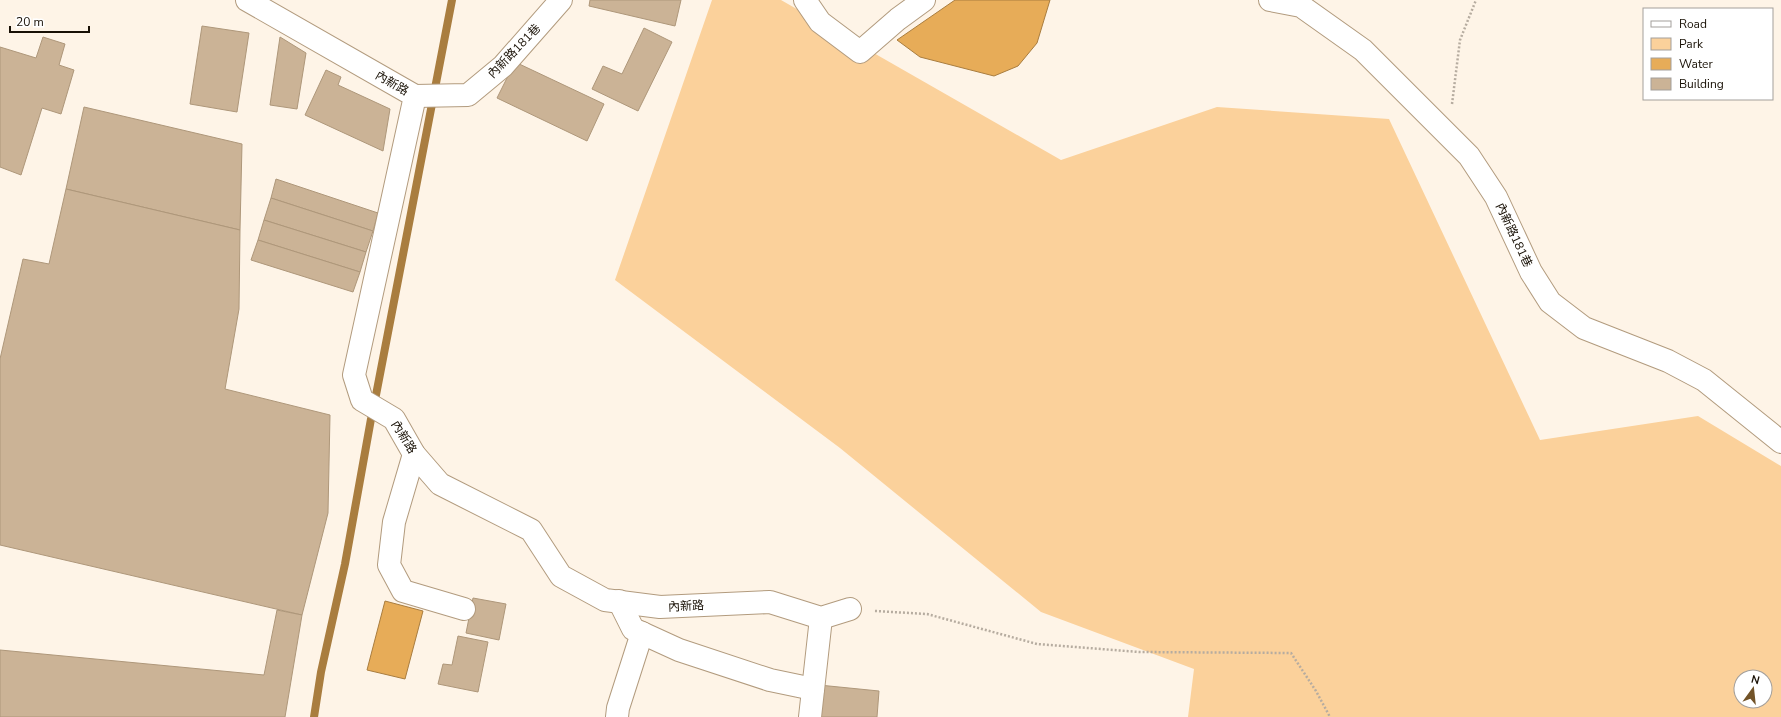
<svg xmlns="http://www.w3.org/2000/svg" width="1781" height="717" font-family="'Nunito Sans','Noto Sans TC',sans-serif">
<rect width="100%" height="100%" fill="#fef4e7"/>
<path fill="#fbd19b" fill-rule="evenodd" d="M712,0h69l280,160 156,-53 172,12 151,321 158,-24 83,50v251h-593l6,-48 -153,-57 -201,-164 -225,-168zM1741,677h24v24h-24z"/>
<g fill="#e7ac58" stroke="#a97d3f">
<polygon points="955,0 1050,0 1037,43 1018,66 994,76 920,57 897,40"/>
<polygon points="385,601 423,611 405,679 367,670"/>
</g>
<g fill="none" stroke-linecap="round" stroke-linejoin="round">
<g stroke="#a97d3f" stroke-width="8">
<polyline points="376,395 452,0"/>
<polyline points="314,717 321,672 345,564 371,419"/>
</g>
</g>
<g fill="#cbb396" stroke="#ae977a">
<polygon points="590,0 681,0 675,26 589,6"/>
<polygon points="202,26 249,33 237,112 190,104"/>
<polygon points="644,28 672,42 638,111 592,89 603,66 622,74"/>
<polygon points="43,37 65,44 59,65 74,70 61,114 42,108 21,175 0,167 0,47 36,58"/>
<polygon points="280,37 306,53 297,109 270,105"/>
<polygon points="515,62 604,104 587,141 497,98"/>
<polygon points="326,70 341,77 338,85 390,109 383,151 305,115"/>
<polygon points="84,107 242,144 240,230 66,189"/>
<polygon points="276,179 378,213 373,231 271,198"/>
<polygon points="66,189 240,230 239,309 225,389 330,415 328,513 302,615 0,545 0,359 23,259 49,264"/>
<polygon points="271,198 373,231 366,252 264,220"/>
<polygon points="264,220 366,252 360,272 258,240"/>
<polygon points="258,240 360,272 353,292 251,260"/>
<polygon points="473,598 506,604 499,640 466,633"/>
<polygon points="277,610 302,615 285,717 0,717 0,650 264,675"/>
<polygon points="458,636 488,642 478,692 438,684 443,664 452,665"/>
<polygon points="819,685 879,691 877,717 816,717"/>
</g>
<g fill="none" stroke-linecap="round" stroke-linejoin="round">
<g stroke="#b29b7e" stroke-width="24">
<g id="street">
<polyline points="247,0 415,96 354,375 362,400 394,419 414,454 440,484 531,530 561,576 605,600 660,607 770,602 821,618 850,609"/>
<polyline points="805,0 820,22 860,52 898,19 924,0"/>
<polyline points="1270,0 1301,6 1363,50 1469,156 1496,197 1531,272 1550,302 1584,328 1668,361 1704,380 1781,442"/>
<polyline points="415,96 468,95 503,66 561,0"/>
<polyline points="414,454 394,522 389,565 403,591 464,609"/>
<polyline points="619,601 633,629 679,650 770,680 813,689"/>
<polyline points="617,717 618,708 642,633"/>
<polyline points="810,717 821,618"/>
</g>
</g>
<g stroke="#b6aca0" stroke-width="2.5" stroke-dasharray="2 2" stroke-linecap="butt">
<polyline points="1452,104 1460,40 1476,0"/>
<polyline points="875,611 927,614 1037,644 1139,652 1291,653 1316,691 1330,717"/>
</g>
<use href="#street" stroke="#fff" stroke-width="22"/>
</g>
<g text-anchor="middle" dominant-baseline="central" stroke-width="4" stroke-linejoin="round" paint-order="stroke">
<g font-size="12" fill="#181005" stroke="#fff">
<text transform="translate(514 51) rotate(-46)">內新路181巷</text>
<text transform="translate(392 83) rotate(30)">內新路</text>
<text transform="translate(1514 235) rotate(65)">內新路181巷</text>
<text transform="translate(404 437) rotate(58)">內新路</text>
<text transform="translate(686 606) rotate(-3)">內新路</text>
</g>
</g>
<rect x="1643" y="8" width="130" height="92" fill="#ffffff" stroke="#a39f9b"/>
<rect x="1651" y="21" width="20" height="6" fill="#ffffff" stroke="#a39f9b"/>
<text x="1679" y="28" font-size="12" fill="#181005">Road</text>
<rect x="1651" y="38" width="20" height="12" fill="#fbd19b" stroke="#a39f9b"/>
<text x="1679" y="48" font-size="12" fill="#181005">Park</text>
<rect x="1651" y="58" width="20" height="12" fill="#e7ac58" stroke="#a39f9b"/>
<text x="1679" y="68" font-size="12" fill="#181005">Water</text>
<rect x="1651" y="78" width="20" height="12" fill="#cbb396" stroke="#a39f9b"/>
<text x="1679" y="88" font-size="12" fill="#181005">Building</text>
<g transform="translate(1753 689) rotate(15)"><circle r="19" fill="#ffffff" stroke="#a39f9b"/>
<path d="M0-3L7 15L0 10L-7 15Z" fill="#725328"/>
<text y="-6" font-size="11" font-weight="bold" text-anchor="middle" fill="#181005">N</text>
</g>
<path d="M10 26v6h79v-6" fill="none" stroke="#181005" stroke-width="2"/>
<text x="16" y="26" font-size="12" fill="#181005" stroke="#ffffff" stroke-width="3" paint-order="stroke">20 m</text>
</svg>
